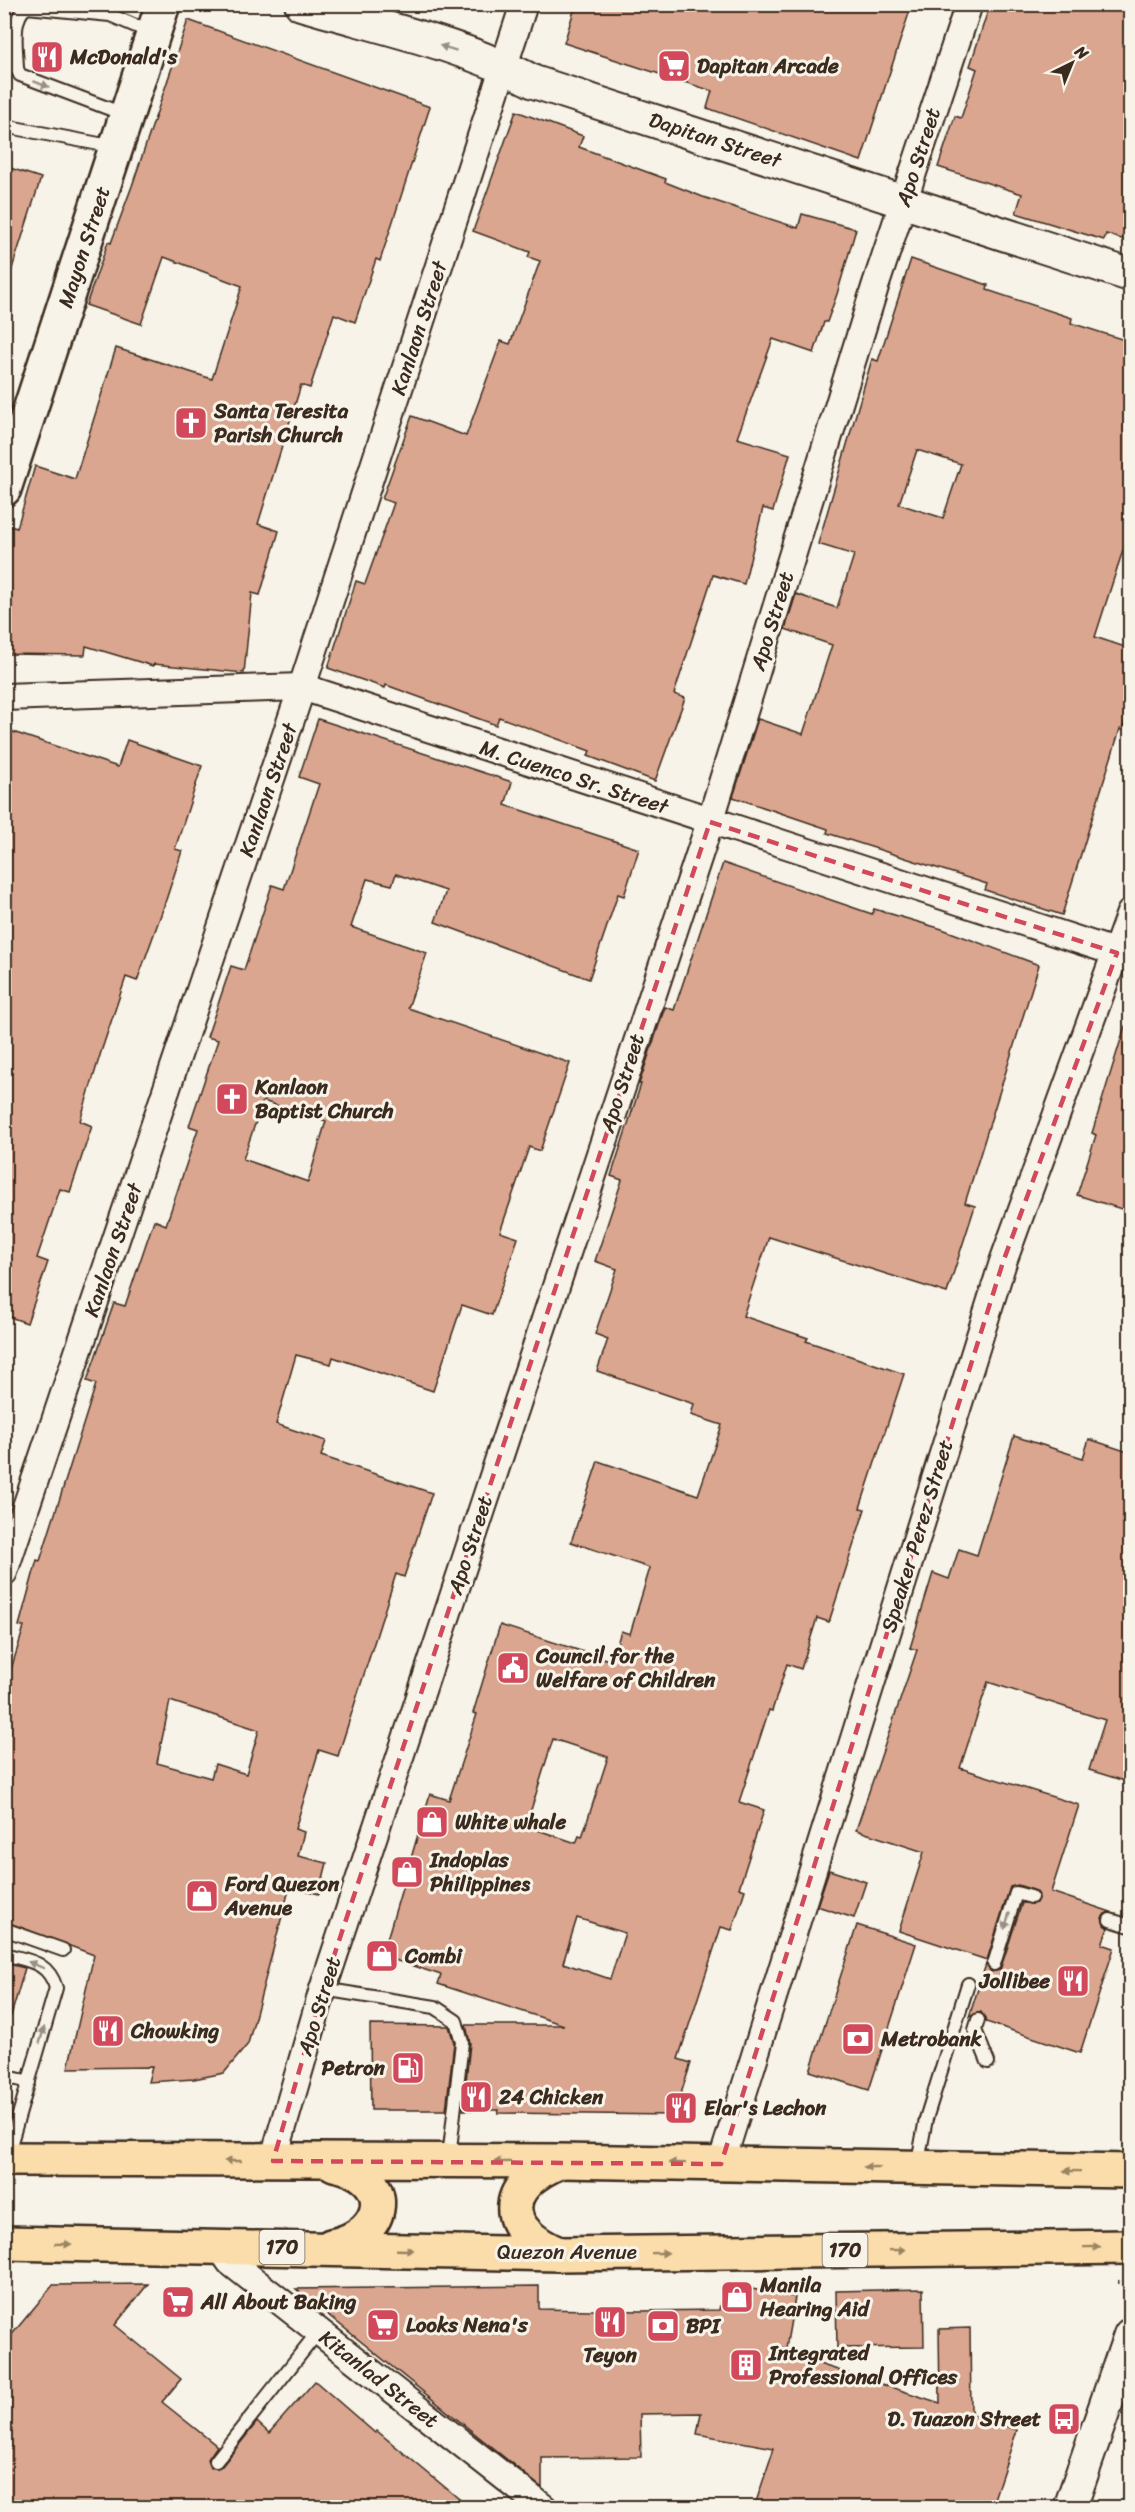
<svg xmlns="http://www.w3.org/2000/svg" width="1135" height="2512" font-family="Sriracha,sans-serif">
<rect width="100%" height="100%" fill="#f7f3e8"/>
<filter id="ink" filterUnits="userSpaceOnUse"><feTurbulence type="fractalNoise" baseFrequency=".0167" numOctaves="2"/><feDisplacementMap in="SourceGraphic" scale="12" xChannelSelector="R" yChannelSelector="G"/><feConvolveMatrix kernelMatrix="1 2 1 2 8 2 1 2 1" color-interpolation-filters="sRGB"/></filter>
<g filter="url(#ink)">
<g fill="#dba690" stroke="#3b2a1e" stroke-width="1.5" fill-rule="evenodd">
<polygon points="576,4 912,4 861,161 707,108 712,91 564,43"/>
<polygon points="990,4 1131,4 1131,242 1106,234 1104,240 1016,213 1022,194 938,167 955,116 961,118 977,69 970,66"/>
<polygon points="188,20 430,107 380,261 376,259 355,322 334,314 310,388 301,385 258,524 279,531 260,595 252,593 244,673 154,664 153,666 86,646 85,655 4,654 4,543 9,526 17,528 35,466 75,479 116,348 212,379 242,286 164,257 141,324 86,305 108,242 111,243 132,186"/>
<polygon points="516,111 583,136 579,147 666,179 665,182 703,197 798,228 802,214 856,229 837,294 827,322 824,322 814,353 773,339 737,438 790,454 773,511 763,508 744,584 713,575 674,694 685,698 655,781 588,756 590,751 499,717 496,725 386,685 385,688 328,668 356,581 365,584 394,503 382,499 412,416 466,436 501,341 510,344 540,261 528,257 530,252 473,231"/>
<polygon points="4,166 41,178 10,275 4,275"/>
<path d="M911,259l77,26 -1,5 85,28 -1,5 60,19v210l-8,-2 -28,87 36,12v54l-9,27 -2,-1 -58,186 -77,-25 2,-6 -160,-51 1,-4 -95,-32 25,-78 45,15 29,-89 -47,-16 11,-35 41,14 17,-53 -36,-11 54,-185 6,2zM917,450l44,14 -18,54 -44,-14z"/>
<path d="M318,719l194,63 -7,23 134,44 -15,47 -6,-2 -29,85 -154,-57 11,-31 -50,-17 -4,11 -25,-6 -16,48 76,26 -19,55 162,55 -30,88 -11,-4 -29,85 18,6 -26,77 -30,-10 -29,86 -100,-34 -2,7 -35,-9 -20,69 50,17 -5,15 111,37 -28,84 -8,-3 -58,182 -19,-6 -24,79 9,3 -6,24 29,7 -8,31 -29,-8 -42,158 -24,29 -30,6 -46,3 4,-15 -84,1 26,-113 -90,-34v-229l20,-65 -5,-1 18,-66 3,1 56,-177 -9,-3 27,-78 11,3 29,-86 12,5 32,-96 -9,-3 29,-86 -11,-3 24,-71 13,4 28,-85 12,4 35,-105 -20,-7zM263,1101l63,20 -18,61 -65,-23zM170,1701l89,29 -13,44 -31,-10 -4,14 -54,-15z"/>
<polygon points="4,729 118,767 127,740 202,766 175,849 182,851 163,909 137,981 126,977 101,1052 80,1121 92,1126 70,1192 60,1189 37,1258 48,1262 27,1323 4,1315"/>
<path d="M723,863l149,51 2,-5 68,20 97,36 -74,238 10,3 -28,87 -178,-56 -26,79 65,22 -2,3 98,33 -44,134 5,1 -36,113 -12,-4 -16,51 -14,-5 -15,47 -3,-1 -30,92 25,8 -25,78 6,2 -13,40 -11,-3 -43,132 13,4 -17,52 -176,-2 1,-3h-36l7,-67 -4,-18h98l-126,-41 3,-9 -59,-19 48,-162 19,6 28,-86 -4,-1 27,-88 112,36 9,-30 9,3 20,-66 -79,-26 27,-81 100,34 24,-70 -31,-10 3,-11 -97,-33 11,-32 -13,-5 22,-65 -22,-8 27,-81 -11,-4 30,-92h-2l26,-77 9,3zM553,1739l55,18 -26,80 -3,-1 -3,7 -50,-17zM577,1918l48,15 -15,46 -47,-16z"/>
<polygon points="1125,1026 1131,1027 1131,1212 1077,1195 1096,1135 1092,1133"/>
<polygon points="1014,1436 1083,1458 1089,1439 1131,1453 1131,1783 1089,1770 1105,1720 988,1682 960,1768 1079,1805 1051,1892 1111,1912 1105,1914 1102,1918 1104,1925 1108,1928 1102,1944 1114,1948 1080,2053 986,2022 981,2012 969,2017 986,1964 991,1972 1000,1970 1022,1903 1036,1903 1039,1895 1036,1891 1018,1885 1010,1887 987,1960 899,1931 924,1852 856,1830 917,1650 910,1648 933,1573 949,1579 959,1549 977,1555"/>
<polygon points="829,1870 866,1882 854,1918 817,1906"/>
<polygon points="857,1925 916,1944 869,2090 810,2071"/>
<polygon points="4,1963 25,1968 11,2016 4,2015"/>
<polygon points="370,2025 449,2026 454,2043 446,2110 371,2110"/>
<polygon points="148,2284 115,2325 181,2379 162,2402 217,2446 208,2459 211,2468 222,2466 257,2422 269,2433 315,2381 375,2433 377,2431 470,2508 4,2508 4,2344 53,2285"/>
<polygon points="724,2284 795,2297 786,2348 779,2348 786,2351 785,2353 940,2403 939,2329 970,2328 971,2414 1017,2430 991,2508 754,2508 774,2448 697,2434 701,2413 640,2414 641,2457 542,2458 542,2488 296,2289 539,2286 539,2309 640,2311 719,2310"/>
<polygon points="923,2289 924,2347 837,2348 836,2291"/>
</g>
<g fill="none" stroke-linecap="round" stroke-linejoin="round">
<g stroke="#3b2a1e" stroke-width="16">
<g id="service">
<path d="M126,115l-106,-40 -3,-6c0,-17 -7,-52 10,-62l83,8 42,18"/>
<polyline points="4,126 115,147"/>
<polyline points="1110,1920 1130,1926"/>
<polyline points="4,1929 63,1950"/>
<path d="M4,1954c25,7 44,7 52,34l-49,168"/>
<polyline points="994,1964 1016,1893 1031,1897"/>
<polyline points="323,1989 435,2007 456,2021 462,2042 449,2158"/>
<polyline points="978,2020 975,2030 988,2062"/>
<polyline points="4,2076 29,2082"/>
<polyline points="917,2167 926,2119 968,1984"/>
<polyline points="216,2461 318,2332"/>
</g>
</g>
<g stroke="#3b2a1e" stroke-width="30">
<g id="minor">
<polyline points="4,697 302,687 1130,957"/>
<polyline points="4,1572 302,687 524,4"/>
<polyline points="273,2161 323,1989 710,822 875,287 969,4"/>
<polyline points="721,2164 1003,1262 1130,913"/>
<polyline points="219,2246 230,2262 544,2508"/>
</g>
</g>
<g stroke="#3b2a1e" stroke-width="36">
<g id="tertiary">
<path d="M301,4c78,23 162,40 233,78l596,193"/>
<polyline points="1070,2508 1130,2335"/>
</g>
</g>
<g stroke="#3b2a1e" stroke-width="38">
<polyline id="secondary" points="4,489 163,4"/>
</g>
<g stroke="#3b2a1e" stroke-width="38">
<g id="primary">
<polyline points="4,2159 560,2161 1130,2171"/>
<path d="M559,2162c-59,24 -59,68 0,92"/>
<polyline points="4,2243 559,2254 1130,2247"/>
<path d="M331,2246c58,-11 65,-70 3,-82"/>
</g>
</g>
<polyline stroke="#3b2a1e" stroke-width="4" stroke-dasharray="1.5 4.5" stroke-linecap="butt" points="1118,2282 1130,2282"/>
<use href="#service" stroke="#f7f3e8" stroke-width="12"/>
<use href="#minor" stroke="#f7f3e8" stroke-width="26"/>
<use href="#tertiary" stroke="#f7f3e8" stroke-width="32"/>
<use href="#secondary" stroke="#f7f3e8" stroke-width="33"/>
<use href="#primary" stroke="#faddab" stroke-width="33"/>
</g>
<defs><path id="oneway-solid" d="M-6-.8H1V-3.2L6.5 0L1 3.2V.8H-6Z" transform="scale(1.5)"/></defs>
<g fill="#998e83">
<use href="#oneway-solid" transform="translate(448 48) rotate(-163)"/>
<use href="#oneway-solid" transform="translate(41 84) rotate(20)"/>
<use href="#oneway-solid" transform="translate(1007 1921) rotate(107)"/>
<use href="#oneway-solid" transform="translate(36 1965) rotate(-157)"/>
<use href="#oneway-solid" transform="translate(42 2035) rotate(-74)"/>
</g>
<g fill="#9a8464">
<use href="#oneway-solid" transform="translate(233 2161) rotate(-180)"/>
<use href="#oneway-solid" transform="translate(502 2162) rotate(179)"/>
<use href="#oneway-solid" transform="translate(677 2163) rotate(-179)"/>
<use href="#oneway-solid" transform="translate(872 2167) rotate(-179)"/>
<use href="#oneway-solid" transform="translate(1072 2171) rotate(-179)"/>
<use href="#oneway-solid" transform="translate(63 2244) rotate(1)"/>
<use href="#oneway-solid" transform="translate(1092 2247) rotate(-1)"/>
<use href="#oneway-solid" transform="translate(405 2250) rotate(2)"/>
<use href="#oneway-solid" transform="translate(897 2250) rotate(-1)"/>
<use href="#oneway-solid" transform="translate(660 2253) rotate(-1)"/>
</g>
</g>
<path fill="none" stroke="#d1495b" stroke-width="4.5" stroke-dasharray="12 8" stroke-linejoin="round" d="M710,822l407,131 -114,309 -282,902 -448,-3 50,-172z"/>
<defs>
<g id="restaurant-square" transform="scale(1.725)"><rect x="-9" y="-9" width="18" height="18" rx="4" fill="#d1495b" stroke="#f7f3e8"/><path d="M-5-6h1v4h1v-4h1v4h1v-4h1v5L-1.5 .5V6h-2V.5L-5-1ZM5-6V6H3V1.5H1.5Q1.5-4 5-6Z" fill="#fff"/></g>
<g id="supermarket-square" transform="scale(1.725)"><rect x="-9" y="-9" width="18" height="18" rx="4" fill="#d1495b" stroke="#f7f3e8"/><path d="M-6-5.5h2.5l.6 2H6L4.5 2H-2.5L-4.4-4H-6ZM-1.5 3.2a1.3 1.3 0 1 0 .1 0ZM3 3.2a1.3 1.3 0 1 0 .1 0Z" fill="#fff"/></g>
<g id="church-square" transform="scale(1.725)"><rect x="-9" y="-9" width="18" height="18" rx="4" fill="#d1495b" stroke="#f7f3e8"/><path d="M-1.2-6h2.4v3.5h3.3v2.4h-3.3V6h-2.4V-.1h-3.3v-2.4h3.3Z" fill="#fff"/></g>
<g id="civic-square" transform="scale(1.725)"><rect x="-9" y="-9" width="18" height="18" rx="4" fill="#d1495b" stroke="#f7f3e8"/><path d="M-.6-6.5H3V-4.5H.6V-3L4-1V1h2V6H-6V1h2V-1L-.6-3ZM-1.2 2.5V6h2.4V2.5Z" fill="#fff"/></g>
<g id="shop-square" transform="scale(1.725)"><rect x="-9" y="-9" width="18" height="18" rx="4" fill="#d1495b" stroke="#f7f3e8"/><path d="M-5-2.5h2.3a2.7 3.5 0 0 1 5.4 0H5L5.5 6h-11ZM-1.5-2.5h3a1.5 2.3 0 0 0-3 0Z" fill="#fff"/></g>
<g id="bank-square" transform="scale(1.725)"><rect x="-9" y="-9" width="18" height="18" rx="4" fill="#d1495b" stroke="#f7f3e8"/><path d="M-6-4H6V4H-6ZM0-2.3a2.3 2.3 0 1 0 0 4.6a2.3 2.3 0 1 0 0-4.6Z" fill="#fff"/></g>
<g id="fuel-square" transform="scale(1.725)"><rect x="-9" y="-9" width="18" height="18" rx="4" fill="#d1495b" stroke="#f7f3e8"/><path d="M-5.5-6h7V0h2V4h1.3V-2.5L3-4.5l.8-.8L6-3V5H2.5V1h-1V6h-7ZM-4.2-4.7v3.2H.2V-4.7Z" fill="#fff"/></g>
<g id="building-square" transform="scale(1.725)"><rect x="-9" y="-9" width="18" height="18" rx="4" fill="#d1495b" stroke="#f7f3e8"/><path d="M-4-6H4V6H1V3H-1V6H-4ZM-2.5-4.3h1.7v1.8h-1.7ZM.8-4.3h1.7v1.8H.8ZM-2.5-1h1.7V.8h-1.7ZM.8-1h1.7V.8H.8Z" fill="#fff"/></g>
<g id="bus-square" transform="scale(1.725)"><rect x="-9" y="-9" width="18" height="18" rx="4" fill="#d1495b" stroke="#f7f3e8"/><path d="M-5-6H5V4H4V6H2V4H-2V6H-4V4H-5ZM-3.5-4V0h7V-4ZM-3.5 1.2v1.5H-2V1.2ZM2 1.2v1.5H3.5V1.2Z" fill="#fff"/></g>
</defs>
<g fill-rule="evenodd">
<use href="#restaurant-square" x="47" y="57"/>
<use href="#supermarket-square" x="674" y="66"/>
<use href="#church-square" x="191" y="423"/>
<use href="#church-square" x="232" y="1099"/>
<use href="#civic-square" x="513" y="1668"/>
<use href="#shop-square" x="432" y="1822"/>
<use href="#shop-square" x="407" y="1872"/>
<use href="#shop-square" x="202" y="1896"/>
<use href="#shop-square" x="382" y="1956"/>
<use href="#restaurant-square" x="1073" y="1981"/>
<use href="#restaurant-square" x="108" y="2031"/>
<use href="#bank-square" x="858" y="2039"/>
<use href="#fuel-square" x="408" y="2068"/>
<use href="#restaurant-square" x="476" y="2097"/>
<use href="#restaurant-square" x="681" y="2108"/>
<use href="#shop-square" x="737" y="2297"/>
<use href="#supermarket-square" x="178" y="2302"/>
<use href="#restaurant-square" x="610" y="2322"/>
<use href="#supermarket-square" x="383" y="2325"/>
<use href="#bank-square" x="663" y="2326"/>
<use href="#building-square" x="746" y="2365"/>
<use href="#bus-square" x="1064" y="2419"/>
</g>
<g text-anchor="middle" dominant-baseline="central" stroke-width="6" stroke-linejoin="round" paint-order="stroke">
<g fill="#f7f3e8" stroke="#73665b" stroke-width="1.5">
<rect x="259.5" y="2230" width="45" height="34" rx="4.5"/>
<rect x="822.5" y="2233" width="45" height="34" rx="4.5"/>
</g>
<g font-size="20" font-weight="bold" fill="#3b2a1e">
<text x="282" y="2247">170</text>
<text x="845" y="2250">170</text>
</g>
<g font-size="21" font-weight="bold" fill="#3b2a1e" stroke="#f7f3e8" text-anchor="start">
<text x="70" y="57">McDonald's</text>
<text x="697" y="66">Dapitan Arcade</text>
<text x="214" y="411">Santa Teresita<tspan x="214" dy="24">Parish Church</tspan></text>
<text x="255" y="1087">Kanlaon<tspan x="255" dy="24">Baptist Church</tspan></text>
<text x="536" y="1656">Council for the<tspan x="536" dy="24">Welfare of Children</tspan></text>
<text x="455" y="1822">White whale</text>
<text x="430" y="1860">Indoplas<tspan x="430" dy="24">Philippines</tspan></text>
<text x="225" y="1884">Ford Quezon<tspan x="225" dy="24">Avenue</tspan></text>
<text x="405" y="1956">Combi</text>
<text x="1050" y="1981" text-anchor="end">Jollibee</text>
<text x="131" y="2031">Chowking</text>
<text x="881" y="2039">Metrobank</text>
<text x="385" y="2068" text-anchor="end">Petron</text>
<text x="499" y="2097">24 Chicken</text>
<text x="704" y="2108">Elar's Lechon</text>
<text x="760" y="2285">Manila<tspan x="760" dy="24">Hearing Aid</tspan></text>
<text x="201" y="2302">All About Baking</text>
<text x="406" y="2325">Looks Nena's</text>
<text x="686" y="2326">BPI</text>
<text x="769" y="2353">Integrated<tspan x="769" dy="24">Professional Offices</tspan></text>
<text x="610" y="2355" text-anchor="middle">Teyon</text>
<text x="1041" y="2419" text-anchor="end">D. Tuazon Street</text>
</g>
<g font-size="21" fill="#3b2a1e" stroke="#f7f3e8">
<text transform="translate(715 140) rotate(18)">Dapitan Street</text>
<text transform="translate(918 157) rotate(-72)">Apo Street</text>
<text transform="translate(84 247) rotate(-72)">Mayon Street</text>
<text transform="translate(419 328) rotate(-72)">Kanlaon Street</text>
<text transform="translate(772 621) rotate(-73)">Apo Street</text>
<text transform="translate(574 777) rotate(18)">M. Cuenco Sr. Street</text>
<text transform="translate(268 790) rotate(-71)">Kanlaon Street</text>
<text transform="translate(622 1083) rotate(-72)">Apo Street</text>
<text transform="translate(113 1250) rotate(-71)">Kanlaon Street</text>
<text transform="translate(917 1536) rotate(-73)">Speaker Perez Street</text>
<text transform="translate(470 1545) rotate(-72)">Apo Street</text>
<text transform="translate(319 2006) rotate(-73)">Apo Street</text>
<text x="567" y="2252">Quezon Avenue</text>
<text transform="translate(379 2379) rotate(38)">Kitanlad Street</text>
</g>
</g>
<rect width="1135" height="2512" fill="none" stroke="#f7f3e8" stroke-width="24"/>
<rect x="12" y="12" width="1111" height="2488" fill="none" stroke="#3b2a1e" stroke-width="2" filter="url(#ink)"/>
<g transform="translate(1072 63) rotate(43)" stroke="#f7f3e8" stroke-width="4.5" paint-order="stroke">
<path d="M0-4.5L10 22L0 15L-10 22Z" fill="#3b2a1e"/>
<text y="-9" font-size="16" font-weight="bold" text-anchor="middle" fill="#3b2a1e">N</text>
</g>
</svg>
